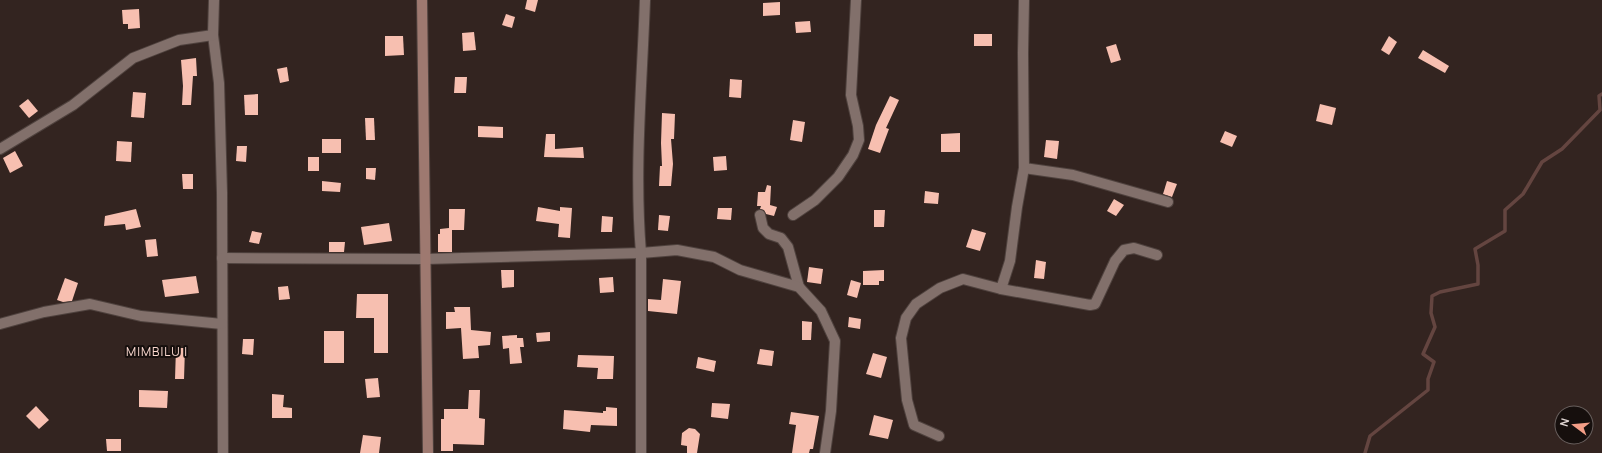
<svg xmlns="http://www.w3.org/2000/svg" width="1602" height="453" font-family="Manrope,sans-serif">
<rect width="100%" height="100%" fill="#332420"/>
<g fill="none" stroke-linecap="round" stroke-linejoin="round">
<polyline stroke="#644540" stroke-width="3.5" points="1365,453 1370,436 1428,390 1428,379 1434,362 1423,354 1435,327 1431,313 1432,296 1440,292 1478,284 1478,265 1475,249 1505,231 1505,210 1523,194 1542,162 1562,149 1600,110 1599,96 1602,94"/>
</g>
<g fill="#f7bfb0">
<polygon points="527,0 538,0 535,12 525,9"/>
<polygon points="780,2 780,15 763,16 763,3"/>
<polygon points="139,9 140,28 128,29 128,24 123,24 122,10"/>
<polygon points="506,14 515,17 512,28 502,25"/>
<polygon points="810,21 811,32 796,33 795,22"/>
<polygon points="474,32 476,50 463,51 462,33"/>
<rect x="974" y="34" width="18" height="12"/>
<polygon points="385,36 403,36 404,55 385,56"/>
<polygon points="1389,36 1397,42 1389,55 1381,50"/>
<polygon points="1116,44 1121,60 1111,63 1106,47"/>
<polygon points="1423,50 1449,66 1445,73 1418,58"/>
<polygon points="196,58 197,76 193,76 191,105 182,105 183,86 181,60"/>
<polygon points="287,67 289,81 280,83 277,69"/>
<polygon points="455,77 467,77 466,93 454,93"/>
<polygon points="730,79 742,80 741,98 729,97"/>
<polygon points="133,92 146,93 144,118 131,117"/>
<polygon points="258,94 258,115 245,115 244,95"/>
<polygon points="890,96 899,100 886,128 889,129 880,153 868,149 876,125"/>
<polygon points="28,99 38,111 29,118 19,106"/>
<polygon points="1320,104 1336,108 1332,125 1316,121"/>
<polygon points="662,113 675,114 674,139 671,139 673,164 671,186 659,186 660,166 662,166 661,143"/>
<polygon points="365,118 374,118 375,140 366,140"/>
<polygon points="793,120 805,122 802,142 790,140"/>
<polygon points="478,126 503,127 503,138 478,137"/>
<polygon points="1225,131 1237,136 1232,147 1220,142"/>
<polygon points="960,133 960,152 941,152 941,134"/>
<polygon points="546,134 555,134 555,149 583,147 584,158 544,157"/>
<rect x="322" y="139" width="19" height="14"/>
<polygon points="1046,140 1059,141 1057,159 1044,157"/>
<polygon points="117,141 132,142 131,162 116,161"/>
<polygon points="237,146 247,146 246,162 236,161"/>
<polygon points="15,151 23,166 10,173 3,158"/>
<polygon points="726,156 727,170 714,171 713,157"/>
<rect x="308" y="157" width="11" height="14"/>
<polygon points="366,168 376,168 375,180 366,179"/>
<polygon points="182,174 193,174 193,189 183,189"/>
<polygon points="322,181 341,183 340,192 322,191"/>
<polygon points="1167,181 1177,184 1172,197 1163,194"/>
<polygon points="767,185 771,186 770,205 777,207 774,216 766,214 764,210 760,209 761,206 757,206 758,192 765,192"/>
<polygon points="925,191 939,193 938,204 924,203"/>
<polygon points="1114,199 1124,205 1116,216 1107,211"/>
<polygon points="538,207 560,211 560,207 572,208 570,238 558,237 559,224 536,221"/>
<polygon points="718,208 732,208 731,220 717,219"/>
<polygon points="136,209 141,227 126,230 125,224 104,226 105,216"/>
<polygon points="449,209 465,209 464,230 452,230 452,252 438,252 438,234 440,234 440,229 449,228"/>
<polygon points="874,210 885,210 884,227 874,227"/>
<polygon points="659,215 670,216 668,231 658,230"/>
<polygon points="602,216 613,217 612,232 601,232"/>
<polygon points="389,223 392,241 364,245 361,227"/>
<polygon points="972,229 986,233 980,251 966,247"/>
<polygon points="252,231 262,233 259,244 249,242"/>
<polygon points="156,239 158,256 147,257 145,240"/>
<polygon points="329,242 345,242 344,252 329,252"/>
<polygon points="1036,260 1046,262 1044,279 1034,278"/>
<polygon points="809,267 823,269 821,284 807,282"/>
<polygon points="501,270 514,270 514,287 502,288"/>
<polygon points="884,270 884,281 879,281 879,285 863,285 863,271"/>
<polygon points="196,276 199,293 165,297 162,280"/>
<polygon points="613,277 614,292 600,293 599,278"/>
<polygon points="65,278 78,283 72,301 63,302 57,300"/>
<polygon points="663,279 681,281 677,314 648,311 648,299 661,300"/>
<polygon points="851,280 861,283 857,298 847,295"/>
<polygon points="288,286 290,299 279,300 278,287"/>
<polygon points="357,294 388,294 388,353 374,353 374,318 356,318"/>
<polygon points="454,307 470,307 471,330 491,332 490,345 478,346 479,358 463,359 461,328 446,329 446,312 455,312"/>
<polygon points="849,317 861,319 860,329 848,327"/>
<polygon points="802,321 812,322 811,340 802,340"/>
<rect x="324" y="331" width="20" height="32"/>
<polygon points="550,332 550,341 537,342 536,333"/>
<polygon points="517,335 517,338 523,338 524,347 520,347 522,363 510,364 509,348 503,349 502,336"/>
<polygon points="243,339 254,339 253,355 242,354"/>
<polygon points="176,348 185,348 184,379 175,379"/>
<polygon points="760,349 774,351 772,366 757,364"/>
<polygon points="873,353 887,357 881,378 866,374"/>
<polygon points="578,355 614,356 613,379 597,379 598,368 577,367"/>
<polygon points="698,357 716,361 714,372 696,368"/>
<polygon points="378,378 380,397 367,398 365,379"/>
<polygon points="139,390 168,391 167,408 139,407"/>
<polygon points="469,390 480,390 479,418 485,419 484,445 453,444 453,451 441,451 441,419 444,419 444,409 468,409"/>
<polygon points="272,394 284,395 283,407 292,408 292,418 272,418"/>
<polygon points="712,403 730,404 728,419 711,417"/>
<polygon points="36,406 49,420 39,429 26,416"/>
<polygon points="606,407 617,408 617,426 591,425 590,432 563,429 564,410 603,413 603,411 606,411"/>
<polygon points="791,412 819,416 813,449 810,449 809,453 792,453 796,425 789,424"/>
<polygon points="874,415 893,420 888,439 869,435"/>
<polygon points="689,428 695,429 700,434 697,453 687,453 687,446 681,445 682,433"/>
<polygon points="363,435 381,437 379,453 360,453"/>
<polygon points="106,439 121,439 121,451 107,451"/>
</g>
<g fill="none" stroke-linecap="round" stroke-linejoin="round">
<g stroke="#4f423e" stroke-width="12">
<g id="minor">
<polyline points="214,0 213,35 219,83 222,193 223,453"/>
<polyline points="0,149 73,105 133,58 179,40 213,35"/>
<polyline points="1024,168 1073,175 1168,202"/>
<polyline points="760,215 763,228 769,234 781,238 788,247 799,287"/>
<polyline points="793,215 815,200 838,177 853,155 859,140 858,126 851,95 856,0"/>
<polyline points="222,258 425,259 641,253 677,250 714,257 740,270 799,287 821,311 835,341 831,411 825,453"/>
<polyline points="1001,289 1010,261 1017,207 1024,168 1023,53 1024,0"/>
<polyline points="0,324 44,312 90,304 141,316 222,324"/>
<polyline points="939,436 914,425 907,400 901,338 906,318 916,304 940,288 963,279 1001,289 1090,305 1095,304 1115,261 1124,250 1134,248 1157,255"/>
<path d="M641,453v-200c-7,-84 1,-169 4,-253"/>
</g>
</g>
<g stroke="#4f423e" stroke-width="12">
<polyline id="secondary" points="422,0 428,453"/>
</g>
<use href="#minor" stroke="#82706b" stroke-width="10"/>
<use href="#secondary" stroke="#9e7970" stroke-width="10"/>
</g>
<g text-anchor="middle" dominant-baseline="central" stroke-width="4" stroke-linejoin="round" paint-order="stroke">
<g font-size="12" letter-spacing="1" fill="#fcdad1" stroke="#160f0d">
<text x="157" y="351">MIMBILU I</text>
</g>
</g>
<g transform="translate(1574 425) rotate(286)"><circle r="19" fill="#160f0d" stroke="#685f5d"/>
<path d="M0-3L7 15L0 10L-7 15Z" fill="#f49e87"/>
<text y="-6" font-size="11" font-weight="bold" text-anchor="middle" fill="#e2d8d5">N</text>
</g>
</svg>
